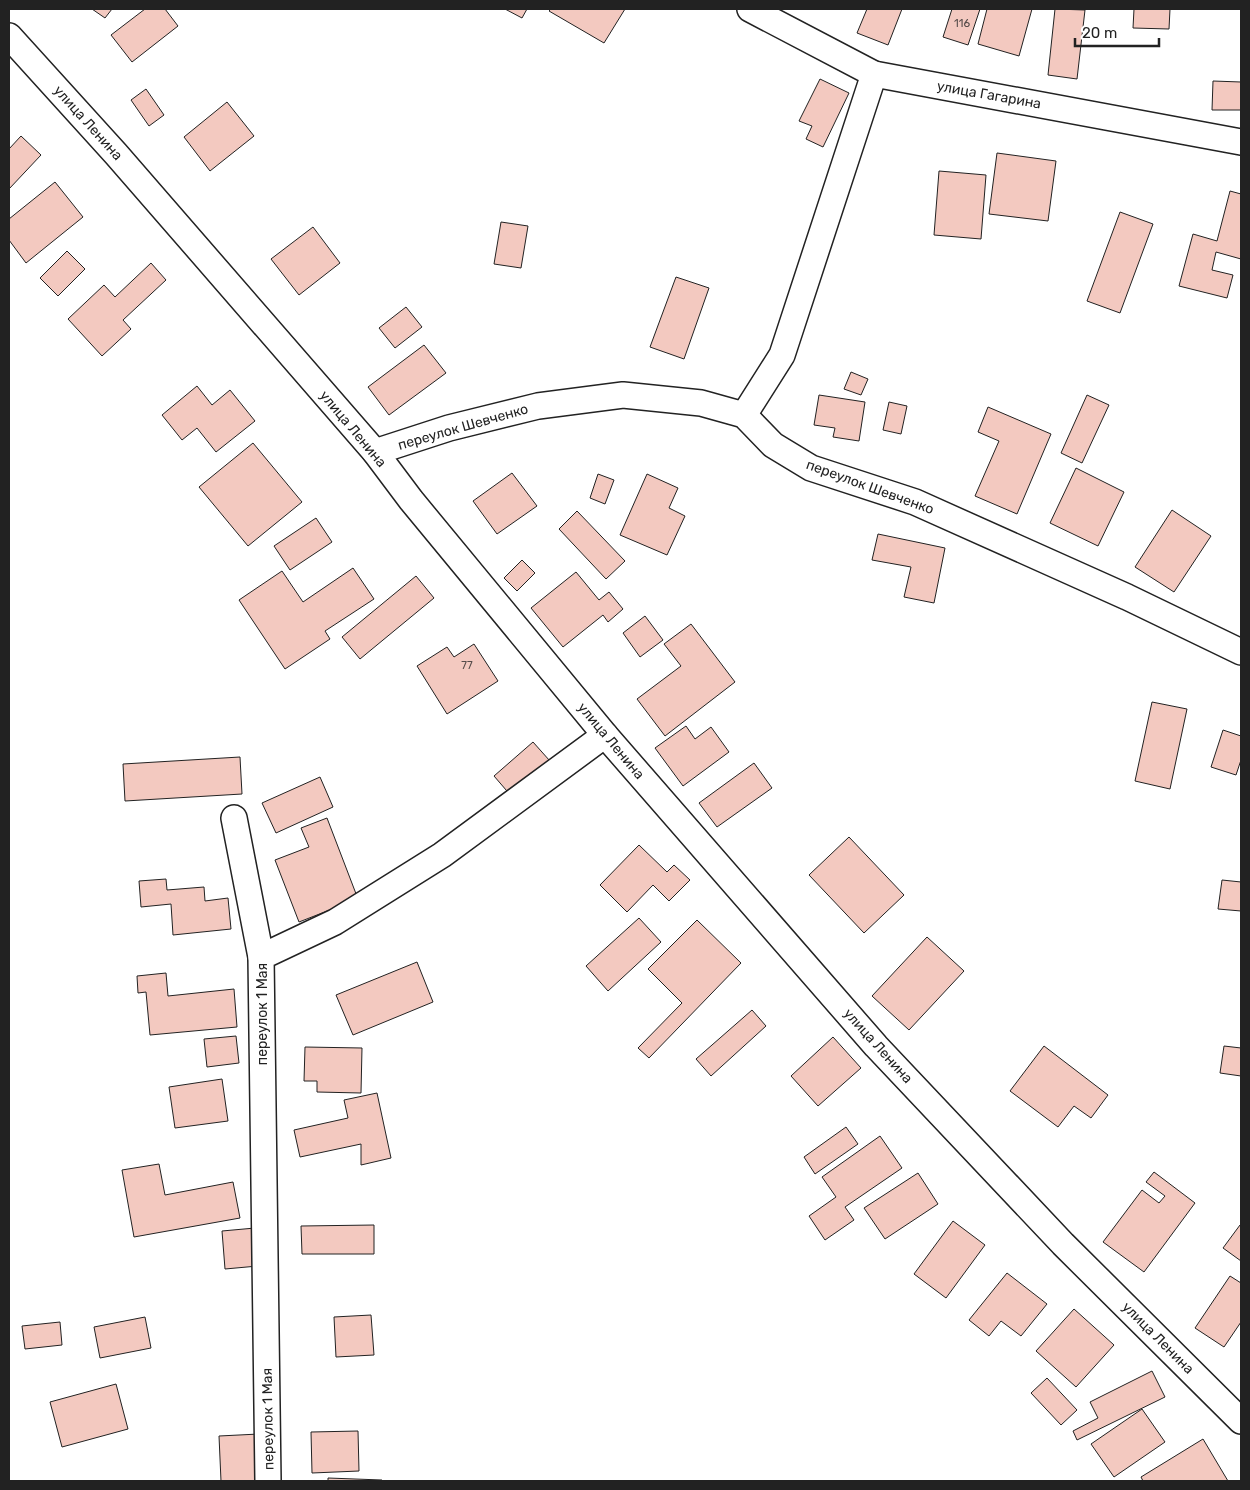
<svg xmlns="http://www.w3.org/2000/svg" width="1250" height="1490" font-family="Rubik,sans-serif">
<rect width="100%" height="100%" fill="#fff"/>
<g fill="#f3c9c0" stroke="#222">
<polygon points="92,9 112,9 105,18"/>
<polygon points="145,9 165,9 178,26 132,62 111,35"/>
<polygon points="505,9 527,9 522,18"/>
<polygon points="551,9 625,9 604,43 549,11"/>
<polygon points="867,9 902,9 888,45 857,33"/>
<polygon points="952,9 980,9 968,45 943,37"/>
<polygon points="987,9 1032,9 1019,56 978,44"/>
<polygon points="1055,9 1085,10 1077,79 1048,75"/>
<polygon points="1134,9 1170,9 1169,29 1133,28"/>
<polygon points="820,79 849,93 823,147 806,139 812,126 799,121"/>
<polygon points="1213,81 1241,82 1241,134 1241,110 1212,110"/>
<polygon points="146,89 164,115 149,126 131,100"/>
<polygon points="227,102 254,136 210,171 184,137"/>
<polygon points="21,136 41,155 9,189 9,149"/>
<polygon points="997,153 1056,161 1048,221 989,214"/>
<polygon points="939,171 986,175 981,239 934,235"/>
<polygon points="55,182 83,217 26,263 9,240 9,219"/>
<polygon points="1230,191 1241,194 1241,259 1216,252 1212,270 1233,275 1227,298 1179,286 1193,234 1217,241"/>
<polygon points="1120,212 1153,224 1120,313 1087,301"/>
<polygon points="501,222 528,226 521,268 494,264"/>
<polygon points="313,227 340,263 299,295 271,259"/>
<polygon points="67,251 85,269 58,296 40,278"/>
<polygon points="151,263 166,280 123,320 131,329 102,356 68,319 104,285 115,297"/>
<polygon points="676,277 709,288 684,359 650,347"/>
<polygon points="406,307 422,327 395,348 379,328"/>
<polygon points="424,345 446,373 389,415 368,387"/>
<polygon points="851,372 868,379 861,395 844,389"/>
<polygon points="197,386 212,405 230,390 255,421 216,452 197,428 182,440 162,415"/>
<polygon points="819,395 865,402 859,441 833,437 835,428 814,425"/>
<polygon points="1087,395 1109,405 1082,463 1061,453"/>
<polygon points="889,402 907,406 901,434 883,430"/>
<polygon points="988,407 1051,434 1017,514 975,496 999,441 978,432"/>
<polygon points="253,443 302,502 248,546 199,487"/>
<polygon points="1076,468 1124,492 1098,546 1050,523"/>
<polygon points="512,473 537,506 497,534 473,501"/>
<polygon points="598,474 614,480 605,504 590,498"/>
<polygon points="647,474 678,488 669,508 685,516 667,555 620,535"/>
<polygon points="1172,510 1211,536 1174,592 1135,567"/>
<polygon points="577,511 625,561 606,579 559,529"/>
<polygon points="316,518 332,542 290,570 274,546"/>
<polygon points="878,534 945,548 934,603 904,597 911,567 872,560"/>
<polygon points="522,560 535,573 517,591 504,578"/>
<polygon points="353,568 374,599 325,631 330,639 285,669 239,600 282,571 303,602"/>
<polygon points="576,572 599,600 609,592 623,609 608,622 603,615 563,647 531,608"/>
<polygon points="416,576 434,598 360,659 342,637"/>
<polygon points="645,616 663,640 640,657 623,633"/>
<polygon points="691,624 735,682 665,736 637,699 681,666 664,644"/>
<polygon points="474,644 498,681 447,714 417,666 447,647 454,657"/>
<polygon points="1152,702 1187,709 1170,789 1135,781"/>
<polygon points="686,726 695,739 711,727 729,752 683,786 655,748"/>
<polygon points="1223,730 1241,736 1241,760 1236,775 1211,767"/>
<polygon points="533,742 558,770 519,805 494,776"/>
<polygon points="240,757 242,794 125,801 123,764"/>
<polygon points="754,763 772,788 717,827 699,803"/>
<polygon points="320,777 333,807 276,833 262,803"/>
<polygon points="327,818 358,899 299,922 275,860 309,847 301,828"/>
<polygon points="849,837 904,895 864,933 809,875"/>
<polygon points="639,845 667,872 674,865 690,880 669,901 653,885 627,912 600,885"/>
<polygon points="166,879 167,890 204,887 205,901 228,898 231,929 173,935 171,904 141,907 139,881"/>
<polygon points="1222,880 1241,882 1241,911 1218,909"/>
<polygon points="639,918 661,942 608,991 586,966"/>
<polygon points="697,920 741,963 649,1058 638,1048 682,1003 648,969"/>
<polygon points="927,937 964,971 909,1030 872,996"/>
<polygon points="417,962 433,1002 353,1035 336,995"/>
<polygon points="166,973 168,996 234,989 237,1027 150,1035 146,992 138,993 137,976"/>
<polygon points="752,1010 766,1026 711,1076 696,1059"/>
<polygon points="236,1036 239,1063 207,1067 204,1039"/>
<polygon points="833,1037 861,1068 818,1106 791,1076"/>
<polygon points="1044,1046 1108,1095 1091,1118 1074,1106 1058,1127 1010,1091"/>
<polygon points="1224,1046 1241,1048 1241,1076 1220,1073"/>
<polygon points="305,1047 362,1048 361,1093 317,1092 317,1081 304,1081"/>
<polygon points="222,1079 228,1121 175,1128 169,1087"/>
<polygon points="377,1093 391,1158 361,1165 361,1144 300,1157 294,1130 348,1118 344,1100"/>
<polygon points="846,1127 858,1144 815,1174 804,1157"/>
<polygon points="880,1136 902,1168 845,1207 854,1220 825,1240 809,1216 836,1197 822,1177"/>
<polygon points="159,1164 165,1195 233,1182 240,1218 134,1237 122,1170"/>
<polygon points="1154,1172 1195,1203 1144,1272 1103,1242 1142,1190 1159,1203 1165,1196 1146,1182"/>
<polygon points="918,1173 938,1204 885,1239 864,1208"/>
<polygon points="953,1221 985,1245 946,1298 914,1274"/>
<polygon points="374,1225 374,1254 302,1254 301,1226"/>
<polygon points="1240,1225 1241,1225 1241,1261 1223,1248"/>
<polygon points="255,1228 258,1266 225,1269 222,1231"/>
<polygon points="1007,1273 1047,1304 1021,1336 1001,1321 989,1336 969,1320"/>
<polygon points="1230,1276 1241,1283 1241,1322 1224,1347 1195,1328"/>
<polygon points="1074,1309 1114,1345 1076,1387 1036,1351"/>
<polygon points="371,1315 374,1355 336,1357 334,1317"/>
<polygon points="145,1317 151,1348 100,1358 94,1327"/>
<polygon points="60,1322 62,1345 25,1349 22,1326"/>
<polygon points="1152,1371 1165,1397 1077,1440 1073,1431 1098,1418 1090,1402"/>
<polygon points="1047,1378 1077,1410 1061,1425 1031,1393"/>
<polygon points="116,1384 128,1429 62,1447 50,1402"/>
<polygon points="1142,1409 1165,1442 1114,1477 1091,1444"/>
<polygon points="358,1431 359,1471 312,1473 311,1432"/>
<polygon points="259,1434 262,1481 221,1481 219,1436"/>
<polygon points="1203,1439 1228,1481 1143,1481 1141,1477"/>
<polygon points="328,1478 382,1480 382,1481 328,1481"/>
</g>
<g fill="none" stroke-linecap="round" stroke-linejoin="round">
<g stroke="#222" stroke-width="28">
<g id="minor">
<polyline points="750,9 874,74 1241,142"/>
<polyline points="9,36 116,154 375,452 411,500 605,735 876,1046 1063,1244 1241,1421"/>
<polyline points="744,415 782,355 874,74"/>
<polyline points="375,452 449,428 538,406 623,395 701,403 744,415 773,445 811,468 915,502 1127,597 1241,652"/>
<polyline points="234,818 261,957"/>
<polyline points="268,1481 261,957 335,922 442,855 605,735"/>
</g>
</g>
<use href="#minor" stroke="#fff" stroke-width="25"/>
</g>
<g text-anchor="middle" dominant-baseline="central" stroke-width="4" stroke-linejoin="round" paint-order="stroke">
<g font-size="11" fill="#564c4a">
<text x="962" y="23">116</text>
<text x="467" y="665">77</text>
</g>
<g font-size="14" fill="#222" stroke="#fff">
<text transform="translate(989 95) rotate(10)">улица Гагарина</text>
<text transform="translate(88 123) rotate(48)">улица Ленина</text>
<text transform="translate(463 427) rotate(-16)">переулок Шевченко</text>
<text transform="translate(353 429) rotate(50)">улица Ленина</text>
<text transform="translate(870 487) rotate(20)">переулок Шевченко</text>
<text transform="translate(611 741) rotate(50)">улица Ленина</text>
<text transform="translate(262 1014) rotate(-90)">переулок 1 Мая</text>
<text transform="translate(878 1046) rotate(48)">улица Ленина</text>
<text transform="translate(1158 1338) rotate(45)">улица Ленина</text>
<text transform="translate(268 1419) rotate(-91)">переулок 1 Мая</text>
</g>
</g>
<rect width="1250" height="1490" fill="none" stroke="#222222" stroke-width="20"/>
<path d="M1075 38v8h84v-8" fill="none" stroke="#222222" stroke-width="2.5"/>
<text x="1082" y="38" font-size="15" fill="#222222" stroke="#ffffff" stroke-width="4" paint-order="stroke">20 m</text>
</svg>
